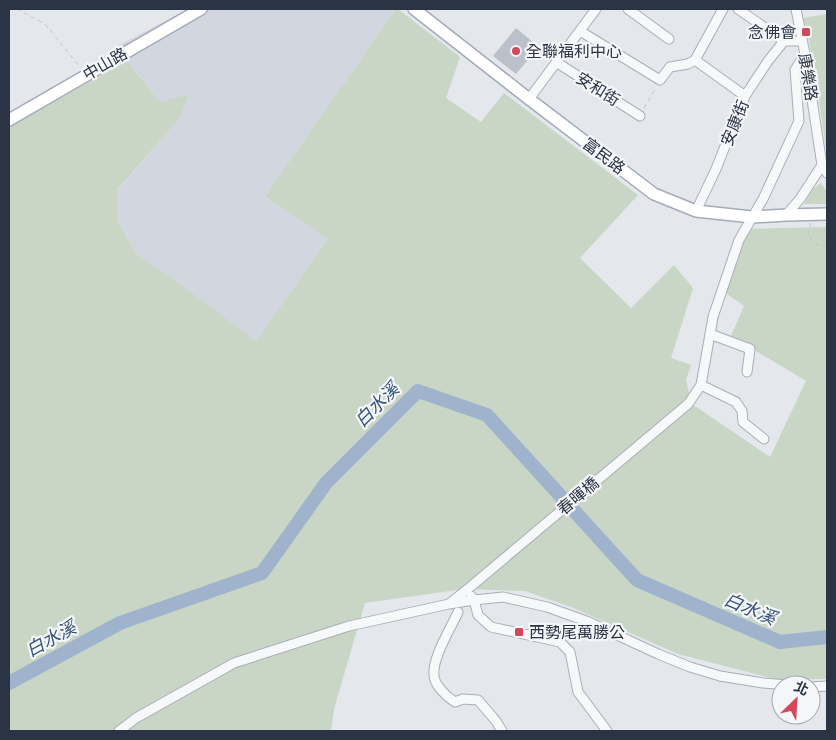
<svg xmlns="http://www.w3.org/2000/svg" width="836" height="740" font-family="Karla,'Noto Sans TC',sans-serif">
<rect width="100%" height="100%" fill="#e4e7ec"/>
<polygon fill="#d2d6de" points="188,9 396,9 265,196 328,239 256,341 136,254 117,220 117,191 180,118 187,96 160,102 116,47"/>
<g fill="#c9d6c5">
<polygon points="396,9 398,9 460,57 446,98 481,122 504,93 638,195 580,258 631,308 674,265 693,288 671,358 691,365 686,380 692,404 770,457 806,381 731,336 744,306 720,289 740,229 827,227 827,679 775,679 678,654 571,607 525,591 464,589 365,603 334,709 331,731 9,731 9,127 127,61 160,102 188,95 180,118 117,190 117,220 136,254 174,280 256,341 328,239 265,196"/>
<polygon points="827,14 827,156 816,80 807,30 803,18"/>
<polygon points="821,183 827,192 827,204 804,204 813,189"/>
</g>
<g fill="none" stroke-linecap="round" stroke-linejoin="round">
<polyline stroke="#9fb4cc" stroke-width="14" points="9,683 120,623 262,573 326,483 418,391 487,415 637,580 780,642 827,637"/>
</g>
<polygon fill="#bbc0ca" points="516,28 539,47 516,74 493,56"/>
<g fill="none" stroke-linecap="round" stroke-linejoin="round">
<g stroke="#a9aeb7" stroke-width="11">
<g id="minor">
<polyline points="628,9 669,39"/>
<polyline points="738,9 784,41 802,41"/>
<polyline points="796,9 805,54 822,165 827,173"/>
<polyline points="580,31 660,80 670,67 688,64 695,60 723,9"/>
<polyline points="695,60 745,96"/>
<polyline points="556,62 640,116"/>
<polyline points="529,99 596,9"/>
<polyline points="696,211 716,169 745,96 768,61 784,41"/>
<polyline points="786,215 800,199 822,165"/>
<polyline points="710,334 750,349 747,372"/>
<polyline points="701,385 736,402 742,411 743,422 764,439"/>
<polyline points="471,596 474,600 478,615 491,627 560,642 570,652 578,692 607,731"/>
<polyline points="450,603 469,588 688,404 701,385 713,317 739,240 763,199 799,121 795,70 805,54"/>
<path d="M458,612c-7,16 -26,46 -24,63 0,10 13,22 21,27l8,-3 15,1 18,21 6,10"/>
<polyline points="811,687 827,686"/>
<polyline points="119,731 136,718 234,663 349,626 449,604 474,600 503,597 547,607 589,622 658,654 690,667 720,676 763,683 788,685"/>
</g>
</g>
<g stroke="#a3abb8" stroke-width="14">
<g id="major">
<polyline points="414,9 529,99 654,194 696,211 752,217 786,215 827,214"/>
<polyline points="9,120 201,9"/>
</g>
</g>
<g stroke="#c2c5cb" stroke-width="1" stroke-dasharray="4 4" stroke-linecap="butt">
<polyline points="17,9 45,24 80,67"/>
<polyline points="644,108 656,88"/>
<polyline points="811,223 808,235 814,244 825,246 827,244"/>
</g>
<use href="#minor" stroke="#f7f8fa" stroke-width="9"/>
<use href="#major" stroke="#fff" stroke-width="11"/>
</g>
<g fill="#d1495b" stroke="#f4f6f9" stroke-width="2">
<rect x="801" y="27" width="10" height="10" rx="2.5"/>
<circle cx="516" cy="51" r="5"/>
<rect x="514" y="627" width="10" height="10" rx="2.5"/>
</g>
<g text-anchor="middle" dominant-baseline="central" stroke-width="4.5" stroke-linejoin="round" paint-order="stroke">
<g font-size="16" fill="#2b3445" stroke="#f4f6f9" text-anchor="start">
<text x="796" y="32" text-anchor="end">念佛會</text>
<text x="526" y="51">全聯福利中心</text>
<text x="529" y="632">西勢尾萬勝公</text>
</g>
<g font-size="16" fill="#2b3445" stroke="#f4f6f9">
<text transform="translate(105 64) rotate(-30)">中山路</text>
<text transform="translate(808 77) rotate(81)">康樂路</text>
<text transform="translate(598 89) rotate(32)">安和街</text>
<text transform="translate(735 123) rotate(-68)">安康街</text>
<text transform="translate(604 156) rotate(37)">富民路</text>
<text transform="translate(578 496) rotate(-40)">春暉橋</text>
</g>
<g font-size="18" font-style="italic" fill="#34527a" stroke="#f4f6f9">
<text transform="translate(377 405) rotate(-45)">白水溪</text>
<text transform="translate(750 609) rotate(23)">白水溪</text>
<text transform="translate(51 639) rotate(-29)">白水溪</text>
</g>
</g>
<rect width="836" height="740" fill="none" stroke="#2b3445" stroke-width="20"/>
<g transform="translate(796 700) rotate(25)"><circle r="24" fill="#f4f6f9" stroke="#a4a8b1"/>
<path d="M0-4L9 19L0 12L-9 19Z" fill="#d1495b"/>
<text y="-8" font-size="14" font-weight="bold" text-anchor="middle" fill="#2b3445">北</text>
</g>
</svg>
